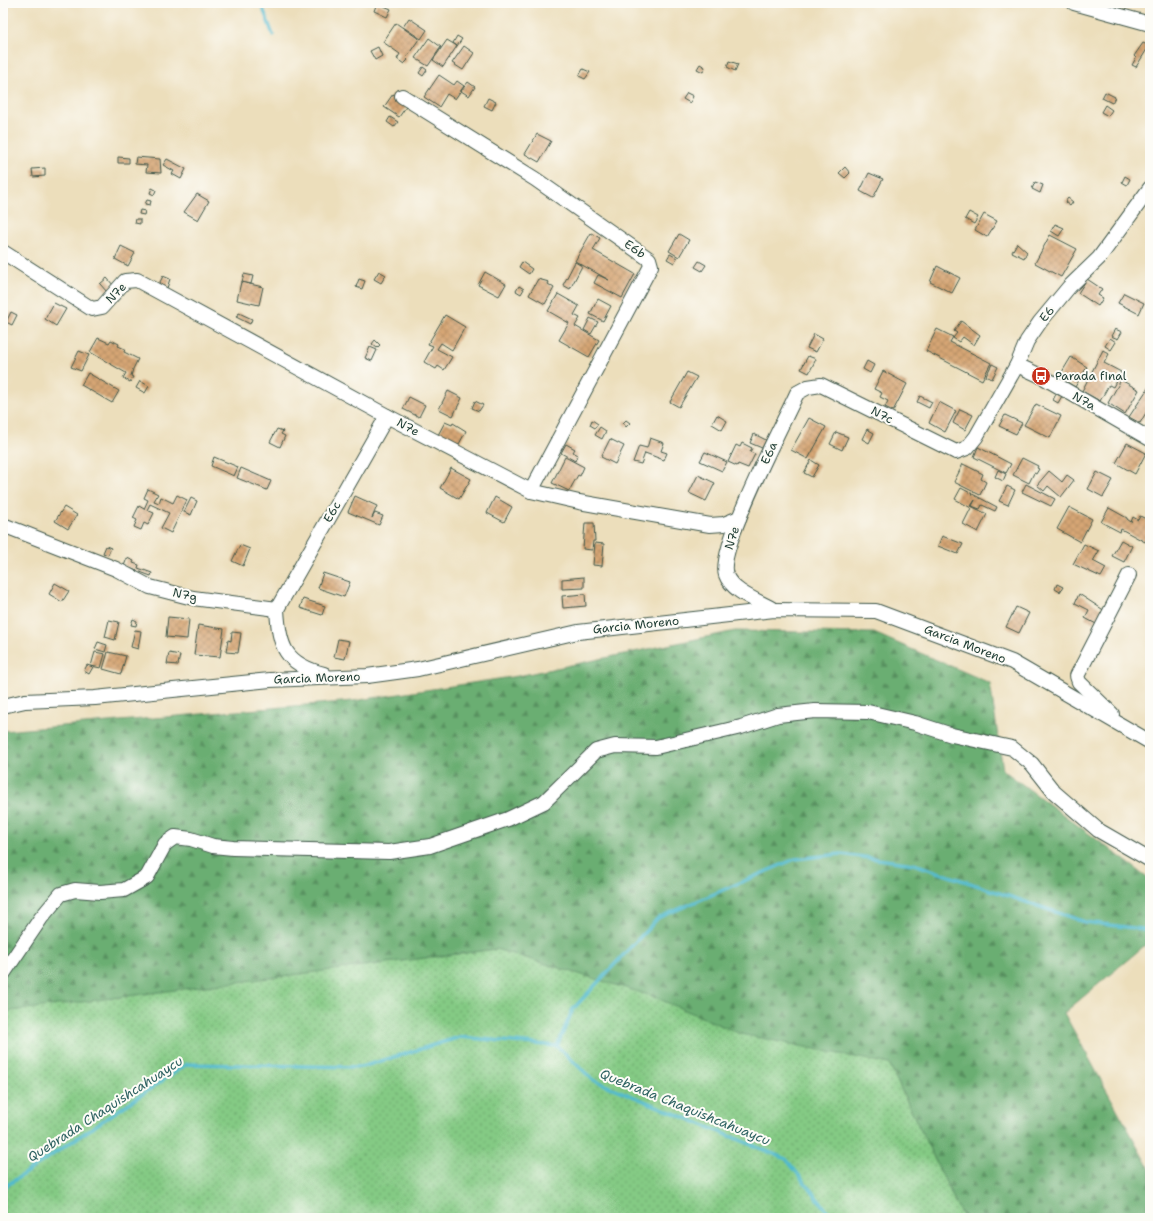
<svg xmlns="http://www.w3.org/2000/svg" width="1153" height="1221" font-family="'Shantell Sans',sans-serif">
<defs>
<pattern id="grass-dots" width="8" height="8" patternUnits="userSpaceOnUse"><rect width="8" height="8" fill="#84ca84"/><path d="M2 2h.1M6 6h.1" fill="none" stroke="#6ba56d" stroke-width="1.8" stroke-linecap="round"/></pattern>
<pattern id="forest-firs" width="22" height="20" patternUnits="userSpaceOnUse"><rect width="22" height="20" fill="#6bae72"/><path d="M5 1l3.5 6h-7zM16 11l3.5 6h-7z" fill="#578f5e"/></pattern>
<pattern id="building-cross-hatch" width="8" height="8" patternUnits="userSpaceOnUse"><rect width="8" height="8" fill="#d6a674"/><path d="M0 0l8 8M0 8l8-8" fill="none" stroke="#ad8860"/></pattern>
</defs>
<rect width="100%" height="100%" fill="#fdfcf7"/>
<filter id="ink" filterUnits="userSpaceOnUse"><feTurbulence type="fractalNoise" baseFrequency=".025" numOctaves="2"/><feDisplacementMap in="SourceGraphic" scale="8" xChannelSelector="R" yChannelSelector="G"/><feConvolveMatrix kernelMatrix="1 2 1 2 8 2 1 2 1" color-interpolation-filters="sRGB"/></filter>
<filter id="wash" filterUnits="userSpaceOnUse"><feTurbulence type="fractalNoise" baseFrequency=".012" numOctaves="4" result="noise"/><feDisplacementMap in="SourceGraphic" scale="16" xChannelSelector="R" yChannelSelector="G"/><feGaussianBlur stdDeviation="0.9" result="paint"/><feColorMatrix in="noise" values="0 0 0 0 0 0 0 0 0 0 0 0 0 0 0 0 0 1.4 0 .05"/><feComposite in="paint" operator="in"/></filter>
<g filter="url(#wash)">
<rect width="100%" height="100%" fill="#ecdebb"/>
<polygon fill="url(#grass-dots)" stroke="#52845c" points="496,949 889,1064 963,1218 3,1218 3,1012 5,1010"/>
<polygon fill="url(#forest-firs)" stroke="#457653" points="735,631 874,633 990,683 1003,770 1150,879 1150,941 1064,1013 1150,1169 1150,1218 963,1218 889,1064 741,1034 652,996 496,949 3,1012 3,731 353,701 518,676"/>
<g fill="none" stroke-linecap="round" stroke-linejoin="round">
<g stroke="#51bace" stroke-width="3.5">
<polyline points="261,3 273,35"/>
<polyline points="557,1046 573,1009 658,918 795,859 841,854 914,864 1085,922 1150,930"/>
<polyline points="3,1188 187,1064 361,1067 460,1037 557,1046 593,1080 786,1159 833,1218"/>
</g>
</g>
<g id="blocks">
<g fill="url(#building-cross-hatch)">
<polygon points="377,3 391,9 387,17 374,11"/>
<polygon points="409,18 427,30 421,39 403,27"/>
<polygon points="396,23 419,39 406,58 408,60 404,64 397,59 400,54 383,42"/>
<polygon points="457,36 462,39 457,46 453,43"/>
<polygon points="429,38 441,47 428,66 415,58"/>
<polygon points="447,40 457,46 443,67 433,60"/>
<polygon points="1143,43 1149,46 1136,67 1132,65 1136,58 1134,56"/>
<polygon points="464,46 474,53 463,70 452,63"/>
<polygon points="378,47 382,56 375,60 370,51"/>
<polygon points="729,61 738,64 735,71 727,67"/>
<polygon points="700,64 705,67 703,72 697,69"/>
<polygon points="423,67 427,70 423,76 419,73"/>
<polygon points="583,69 590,72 585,79 579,76"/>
<polygon points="439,75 454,85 457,81 464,86 455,99 447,94 439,107 424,97"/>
<polygon points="468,82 475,87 469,96 461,91"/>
<polygon points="1105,92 1115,97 1112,103 1102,98"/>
<polygon points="687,93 693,96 690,103 683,99"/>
<polygon points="393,94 408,104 399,117 384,107"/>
<polygon points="488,98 496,102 492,110 484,106"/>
<polygon points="1105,105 1112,110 1108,116 1101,112"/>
<polygon points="390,117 398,122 394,127 387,122"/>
<polygon points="537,134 551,141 539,162 525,154"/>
<polygon points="118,157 129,158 129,163 118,163"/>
<polygon points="136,157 160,159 161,173 146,172 147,165 135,164"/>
<polygon points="167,159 186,169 181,179 172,174 174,171 163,165"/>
<polygon points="845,167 850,173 845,178 839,173"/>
<polygon points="45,168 45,176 33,177 32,169"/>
<polygon points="869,173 883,179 873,198 860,191"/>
<polygon points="1125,176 1130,179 1127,185 1122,182"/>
<polygon points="1035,182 1043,185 1040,193 1032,189"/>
<polygon points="152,188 156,190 154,195 150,193"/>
<polygon points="197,194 209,201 198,220 184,212"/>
<polygon points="1068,198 1073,202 1070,206 1065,202"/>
<polygon points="147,200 151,201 150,205 145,204"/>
<polygon points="140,210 145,211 144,215 139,214"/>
<polygon points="969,212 978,217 974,224 965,219"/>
<polygon points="984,214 997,221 987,237 975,230"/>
<polygon points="136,219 140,219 140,224 135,223"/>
<polygon points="1055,224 1064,228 1059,236 1051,231"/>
<polygon points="591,233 600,238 593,250 635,274 622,298 594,283 598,275 609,280 575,261"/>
<polygon points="679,234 689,240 679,257 669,251"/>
<polygon points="1050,235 1077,249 1061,277 1035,263"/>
<polygon points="1017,243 1027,252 1024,258 1012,252"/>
<polygon points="121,246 135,253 128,266 115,259"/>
<polygon points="670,254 677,258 674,263 667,259"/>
<polygon points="699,261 706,265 702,271 695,267"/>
<polygon points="522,262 532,269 529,274 519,267"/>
<polygon points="575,262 582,266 570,289 563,285"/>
<polygon points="937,266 960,278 952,293 930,282"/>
<polygon points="379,271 386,275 381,283 374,279"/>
<polygon points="485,272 506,284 499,296 478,285"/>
<polygon points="244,274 253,276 251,284 242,282"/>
<polygon points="163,276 170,279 167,288 159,284"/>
<polygon points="107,278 114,286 107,292 100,284"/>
<polygon points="359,279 365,281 362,289 356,287"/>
<polygon points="538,279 549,282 548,284 554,288 545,304 529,295"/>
<polygon points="1087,279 1102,289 1098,295 1103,298 1098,306 1078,293"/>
<polygon points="241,282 263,287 259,305 237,300"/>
<polygon points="519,286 524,289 521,294 516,291"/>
<polygon points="1124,293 1144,303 1139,314 1118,303"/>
<polygon points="558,294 579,306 574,315 580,318 575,326 599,340 589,357 559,340 569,323 548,311"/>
<polygon points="598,299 611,306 603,321 590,314"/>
<polygon points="54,303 66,309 56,326 45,319"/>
<polygon points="11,312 17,315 12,325 6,322"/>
<polygon points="239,313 252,319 250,324 236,317"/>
<polygon points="445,315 465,327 452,350 441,343 437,349 452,357 444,370 438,366 436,369 424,362 433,346 428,344"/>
<polygon points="590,318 598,322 591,334 584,330"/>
<polygon points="961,321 980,335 974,345 963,337 959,342 953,338 957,333 954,331"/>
<polygon points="937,329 953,337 950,342 991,363 982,380 926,351"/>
<polygon points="1115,329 1122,332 1118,339 1111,336"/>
<polygon points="814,334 823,339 816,352 807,348"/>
<polygon points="98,338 109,343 111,340 119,344 118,346 125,349 124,352 138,359 133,369 131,376 133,377 130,382 123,378 126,373 90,352"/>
<polygon points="1110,338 1116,342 1111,350 1105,346"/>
<polygon points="375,340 380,345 377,348 372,344"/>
<polygon points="370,347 377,350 372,361 365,358"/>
<polygon points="1103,350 1109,354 1104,363 1121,372 1113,387 1109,385 1100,401 1082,391"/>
<polygon points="79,351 89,355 81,371 71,367"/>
<polygon points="808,356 816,359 809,373 801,369"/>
<polygon points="1071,357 1087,367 1075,387 1059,377"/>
<polygon points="867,361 874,365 870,373 863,369"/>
<polygon points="992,364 998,367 992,379 986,376"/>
<polygon points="883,371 907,384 893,411 885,407 888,401 880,397 882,393 874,389"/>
<polygon points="687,372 697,377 679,407 670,402"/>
<polygon points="88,373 119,391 112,403 81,385"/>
<polygon points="1121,380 1139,390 1125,414 1108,403"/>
<polygon points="140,381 149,386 145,393 136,388"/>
<polygon points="1150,385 1150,406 1140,423 1129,417"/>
<polygon points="448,391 462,398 453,416 439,409"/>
<polygon points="1056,394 1062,396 1058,403 1053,400"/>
<polygon points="920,396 932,402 929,408 917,402"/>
<polygon points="409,397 425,405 419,417 403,409"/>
<polygon points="475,401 483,405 479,411 472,408"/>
<polygon points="939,402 956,411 945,432 929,423"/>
<polygon points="1036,404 1061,416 1050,438 1024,425"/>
<polygon points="960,409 973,415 965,430 953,423"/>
<polygon points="717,415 727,421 722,430 712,424"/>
<polygon points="1005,415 1022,423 1016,434 999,426"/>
<polygon points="809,418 826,427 808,459 791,450"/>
<polygon points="592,420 598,424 595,428 590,425"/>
<polygon points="626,420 630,423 626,427 623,423"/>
<polygon points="445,422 452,425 453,423 466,431 458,446 438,435"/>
<polygon points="600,427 606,431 602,439 595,435"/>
<polygon points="277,429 283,431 281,434 285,436 280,447 270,442"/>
<polygon points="867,429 874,433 869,443 862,439"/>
<polygon points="836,432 848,437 842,450 830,444"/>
<polygon points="754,434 766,440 762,448 750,443"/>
<polygon points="650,438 664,443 661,451 667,453 664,460 645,453 641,464 633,462 639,446 647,448"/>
<polygon points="610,439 624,446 615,464 601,457"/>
<polygon points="742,443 752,448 750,452 755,454 748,468 738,464 737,466 728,462 736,445 740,447"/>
<polygon points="1127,443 1146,453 1135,474 1116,463"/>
<polygon points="566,444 575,449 573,452 578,455 575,461 561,453"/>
<polygon points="978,447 1011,464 1006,473 974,457"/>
<polygon points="705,452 727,462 722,471 700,461"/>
<polygon points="214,457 238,467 234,476 211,466"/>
<polygon points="565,457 584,467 580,476 578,475 569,491 552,483"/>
<polygon points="1022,458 1038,466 1037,468 1039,469 1036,474 1034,473 1029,483 1013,475"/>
<polygon points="811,460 819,465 812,477 804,473"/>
<polygon points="963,464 983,474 981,479 986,482 980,495 954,482"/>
<polygon points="241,468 271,481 267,490 237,478"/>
<polygon points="451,468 471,479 459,499 440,488"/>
<polygon points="998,470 1006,474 1003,481 995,477"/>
<polygon points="1049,471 1062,482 1067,475 1074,480 1061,497 1048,486 1044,491 1037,485"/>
<polygon points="1097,472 1113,480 1103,497 1088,489"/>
<polygon points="698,475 715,483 706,501 689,493"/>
<polygon points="1026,484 1055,499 1051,506 1022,492"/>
<polygon points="1007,486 1015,490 1008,505 999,501"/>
<polygon points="961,488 997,507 995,511 982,505 980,509 977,508 972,506 975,500 971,506 987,514 978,532 963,524 971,508 955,499"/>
<polygon points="148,489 158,494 154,501 159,503 161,497 173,503 177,495 187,500 171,533 161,528 169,513 150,504 147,510 154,513 148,525 144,523 141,530 134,527 137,520 133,518 139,506 144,509 148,500 144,498"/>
<polygon points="355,496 377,506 372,518 375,513 383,516 379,525 348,512"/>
<polygon points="495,497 512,507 504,522 487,513"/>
<polygon points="191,498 197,501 191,515 184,512"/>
<polygon points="64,507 77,515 68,529 55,521"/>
<polygon points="1069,507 1092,519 1080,542 1057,529"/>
<polygon points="1109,508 1127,518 1127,519 1131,522 1133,517 1138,520 1140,516 1148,520 1147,523 1150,525 1150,532 1145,542 1121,529 1120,532 1101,522"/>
<polygon points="585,523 594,523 595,541 593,541 592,550 583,549"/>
<polygon points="942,536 963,544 958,554 938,546"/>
<polygon points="1121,540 1132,546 1124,562 1112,556"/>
<polygon points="595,543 604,544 602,566 593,565"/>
<polygon points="1084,544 1099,551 1093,561 1106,568 1101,577 1073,564"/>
<polygon points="240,545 250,549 243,566 232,561"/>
<polygon points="106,546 111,548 108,555 103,553"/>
<polygon points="127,558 134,561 133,563 139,565 138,568 152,573 151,576 124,566"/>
<polygon points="323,573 350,582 344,597 318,588"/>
<polygon points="584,577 584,588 562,589 562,579"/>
<polygon points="55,583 69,591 62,602 49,594"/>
<polygon points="1057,584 1063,587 1060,592 1055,589"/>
<polygon points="585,594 586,606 563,608 562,596"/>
<polygon points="1079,594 1105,611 1098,625 1085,618 1089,610 1075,603"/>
<polygon points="303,599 325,606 322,615 300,608"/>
<polygon points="1016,607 1029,613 1019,633 1006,627"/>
<polygon points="168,617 189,619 187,639 166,637"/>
<polygon points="133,619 137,621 136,626 131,625"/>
<polygon points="109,620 119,622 115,640 105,637"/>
<polygon points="198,625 224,629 220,657 194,655"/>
<polygon points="135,630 141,631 138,649 131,647"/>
<polygon points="232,632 241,633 238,653 226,652 228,640 231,641"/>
<polygon points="338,639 349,641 345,659 334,657"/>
<polygon points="98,642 107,645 105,652 95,649"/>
<polygon points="95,652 105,654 101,668 91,666"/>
<polygon points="108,652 126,656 121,674 103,669"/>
<polygon points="169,653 180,655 178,665 167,664"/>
<polygon points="87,665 93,667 89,674 84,671"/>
</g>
</g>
</g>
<g filter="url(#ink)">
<use href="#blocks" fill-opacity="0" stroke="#3e5548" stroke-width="1"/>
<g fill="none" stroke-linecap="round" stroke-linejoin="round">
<g stroke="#3e5548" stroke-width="16">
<g id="street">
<polyline points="1074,3 1150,24"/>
<polyline points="402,96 535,179 649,259 651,266 531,491"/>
<polyline points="3,252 92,309 102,307 125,281 137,280 387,416 531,491 579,502 710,525 724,524 739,518"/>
<polyline points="1017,365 1041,376 1150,439"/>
<polyline points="3,525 116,569 150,587 193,598 277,609"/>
<polyline points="277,609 387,416"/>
<path d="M277,609c2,38 8,55 47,65"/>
<path d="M774,610c-15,-9 -42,-18 -48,-35 -10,-25 58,-153 71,-182l11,-6 13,-2 135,67 11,-4 9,-11 41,-72 10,-24 13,-19 29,-35 30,-29 51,-70"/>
<polyline points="3,706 25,701 95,698 270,680 367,676 418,669 578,632 774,610 876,611 1012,662 1150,742"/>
<polyline points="1112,714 1079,682 1077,676 1129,575"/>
<polyline points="3,974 41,918 61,894 75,890 100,892 124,890 147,877 165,844 175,837 191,839 213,846 233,848 389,852 430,846 508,819 544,802 596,751 615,746 656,747 741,727 778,715 815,711 868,712 915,723 952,735 1012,748 1032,764 1054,792 1098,830 1150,860"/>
</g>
</g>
<use href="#street" stroke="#fff" stroke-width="14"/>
</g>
</g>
<defs>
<g id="bus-disc" transform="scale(1)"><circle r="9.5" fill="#c8321e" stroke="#fdfcf7"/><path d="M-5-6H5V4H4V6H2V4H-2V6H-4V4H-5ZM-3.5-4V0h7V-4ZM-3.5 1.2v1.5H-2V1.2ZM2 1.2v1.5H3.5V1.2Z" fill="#fff"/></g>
</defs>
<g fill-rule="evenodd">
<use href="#bus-disc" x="1041" y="376"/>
</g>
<g text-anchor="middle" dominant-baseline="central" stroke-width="4" stroke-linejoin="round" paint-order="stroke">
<g font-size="12" fill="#1f3d34" stroke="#fdfcf7">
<text transform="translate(635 249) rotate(35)">E6b</text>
<text transform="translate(116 293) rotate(-46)">N7e</text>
<text transform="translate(1047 314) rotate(-51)">E6</text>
<text transform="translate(1084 401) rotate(30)">N7a</text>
<text transform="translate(882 415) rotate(27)">N7c</text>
<text transform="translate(408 427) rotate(28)">N7e</text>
<text transform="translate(769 453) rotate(-65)">E6a</text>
<text transform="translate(332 512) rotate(-60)">E6c</text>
<text transform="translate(732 538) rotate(-72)">N7e</text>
<text transform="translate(185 595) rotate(13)">N7g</text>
<text transform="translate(636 625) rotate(-6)">Garcia Moreno</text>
<text transform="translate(965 644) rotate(21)">Garcia Moreno</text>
<text transform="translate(317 678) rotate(-2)">Garcia Moreno</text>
</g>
<g font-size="12" fill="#1f3d34" stroke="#fdfcf7" text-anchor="start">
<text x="1055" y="376">Parada final</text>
</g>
<g font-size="13" font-style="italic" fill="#2e6262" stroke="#fdfcf7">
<text transform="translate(685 1107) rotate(22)">Quebrada Chaquishcahuaycu</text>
<text transform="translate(105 1109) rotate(-33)">Quebrada Chaquishcahuaycu</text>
</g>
</g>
<rect width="1153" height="1221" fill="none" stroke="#fdfcf7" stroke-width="16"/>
</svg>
